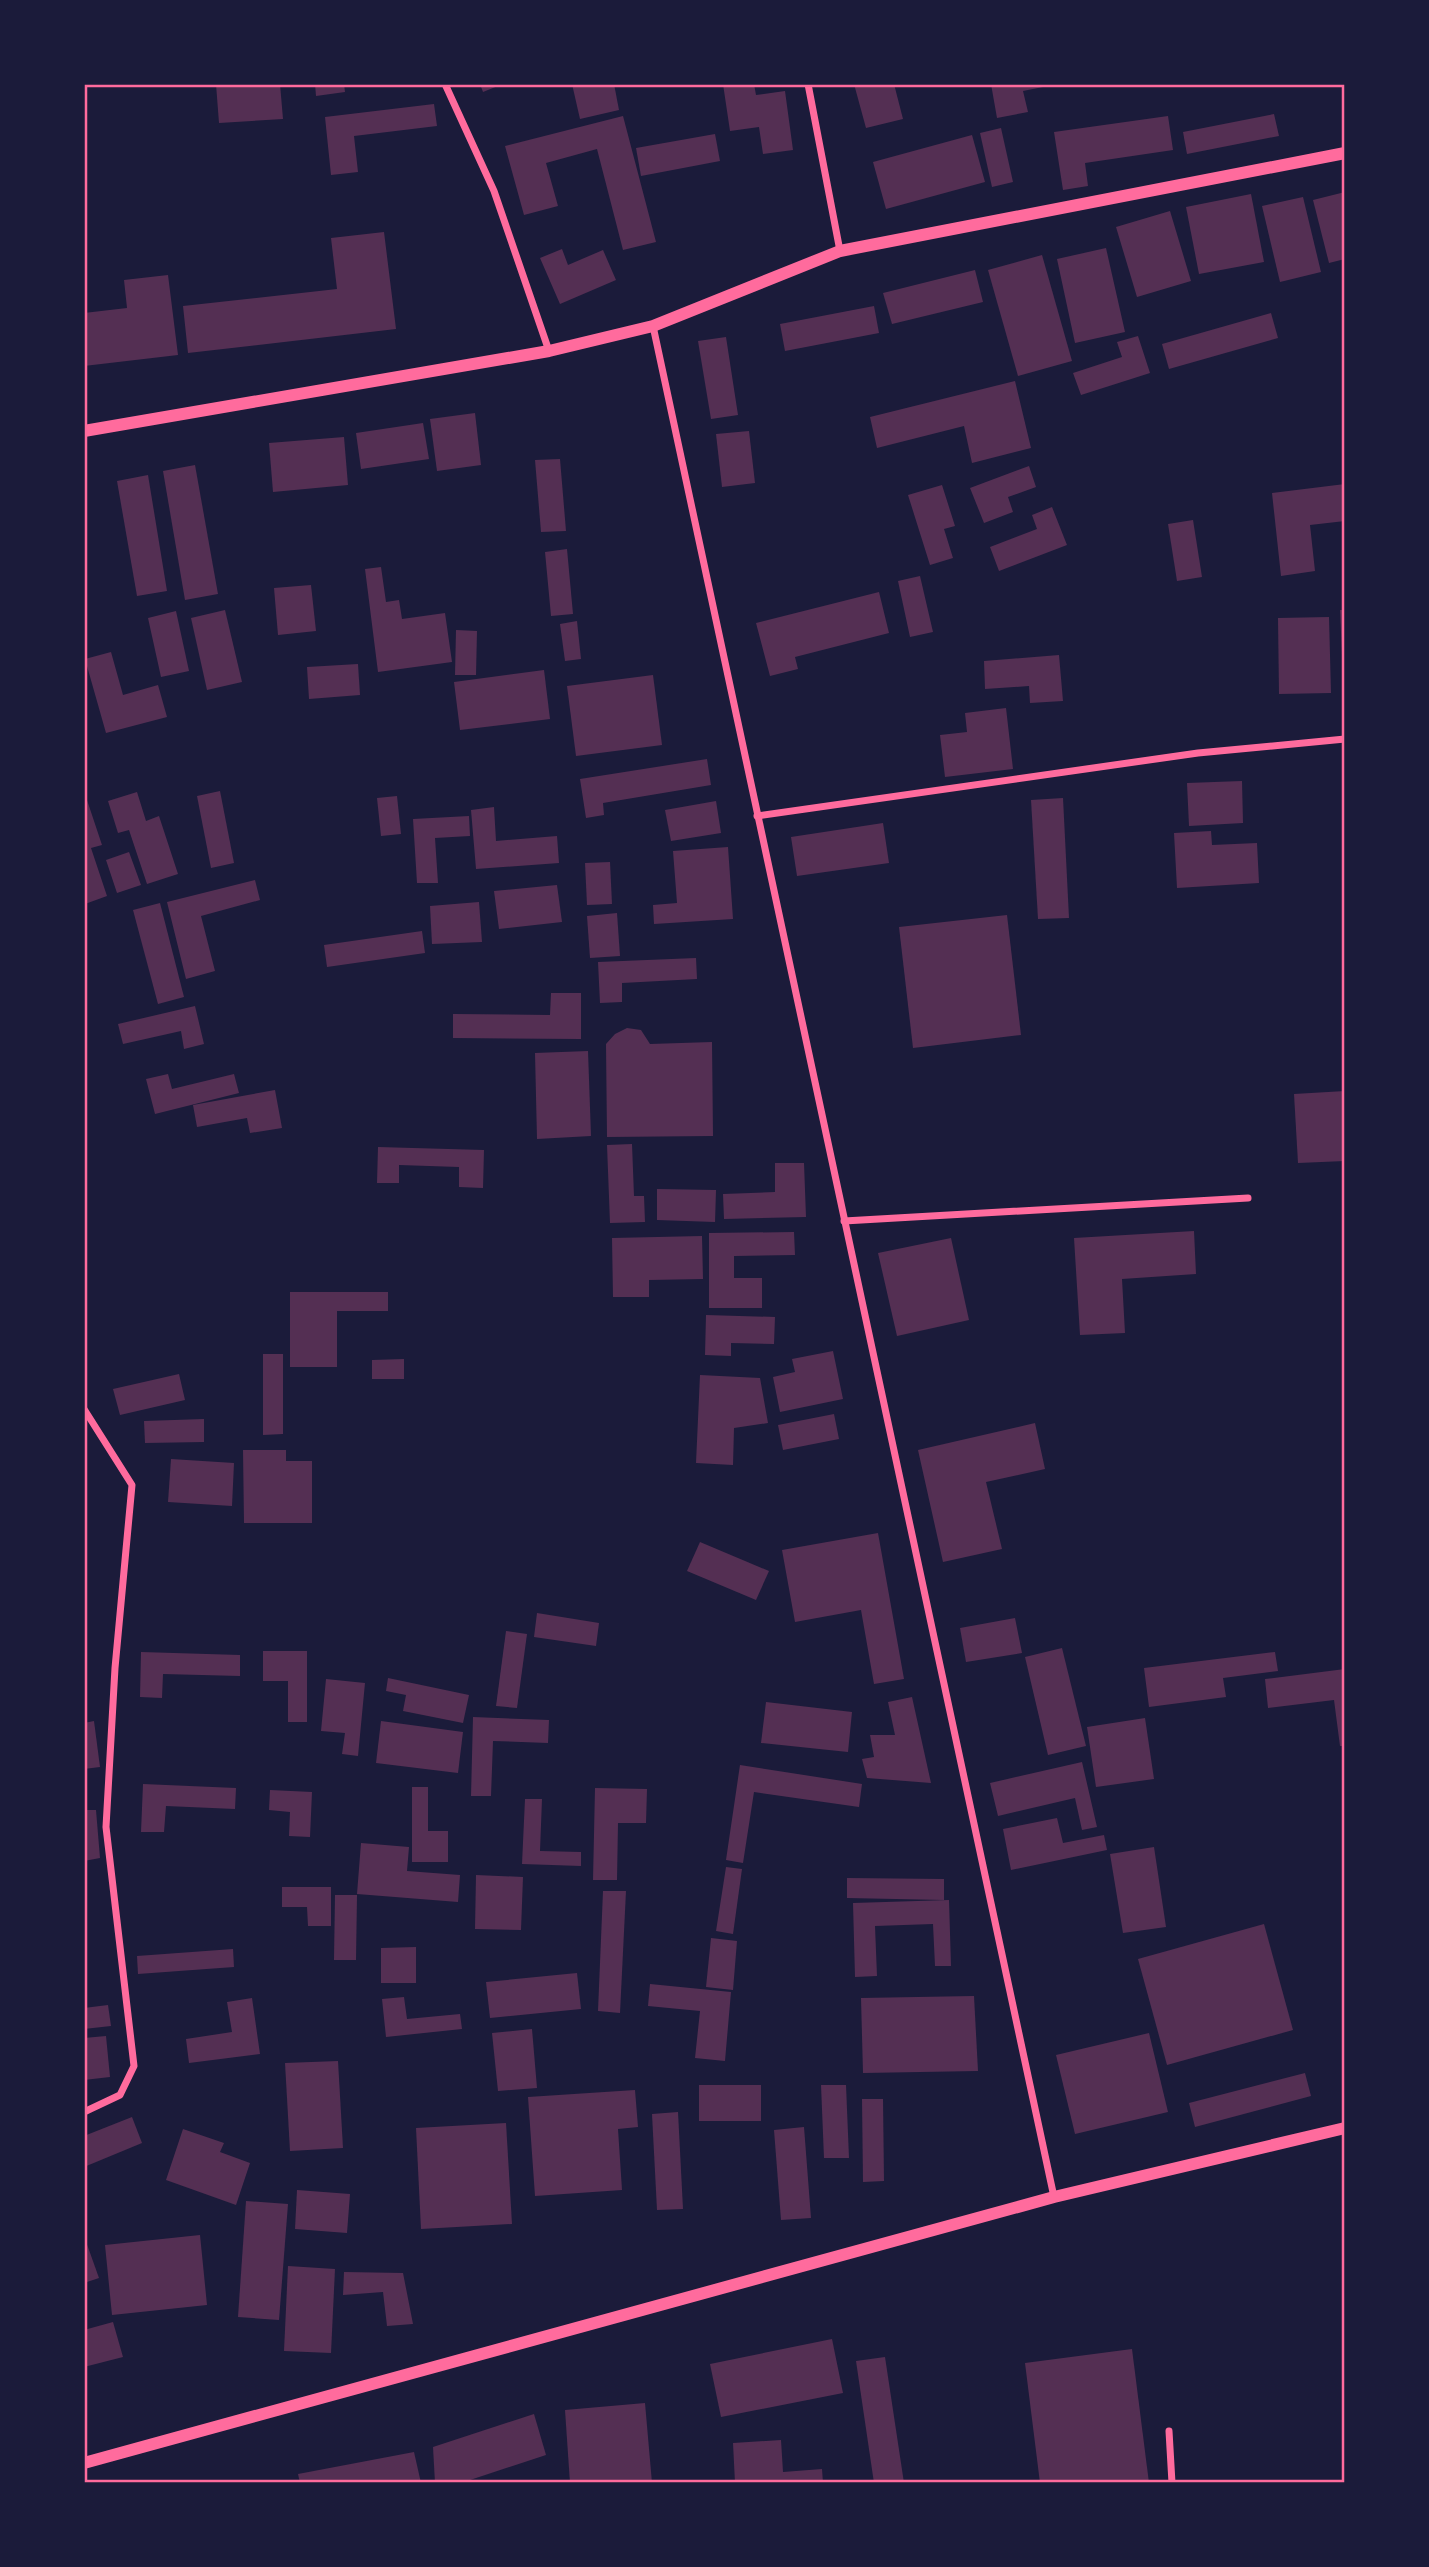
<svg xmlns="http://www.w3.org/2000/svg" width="1429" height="2567" font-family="'Fira Sans Condensed',sans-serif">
<rect width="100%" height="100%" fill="#1b1b3a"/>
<g fill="#542f53">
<polygon points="216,84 280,84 283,119 219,123"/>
<polygon points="315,84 344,84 345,92 316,96"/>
<polygon points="480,84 503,84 483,92"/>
<polygon points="572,84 614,84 619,110 580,119"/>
<polygon points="723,84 754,84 756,95 785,91 793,150 763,154 759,127 730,131"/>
<polygon points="854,84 894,84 903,119 866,128"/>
<polygon points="991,84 1053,84 1053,85 1023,91 1028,112 997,118"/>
<polygon points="434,104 437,126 354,136 358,172 331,175 325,117"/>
<polygon points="1274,114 1279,136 1187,154 1183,132"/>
<polygon points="623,116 656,242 623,250 597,149 546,163 558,206 524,215 505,146"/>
<polygon points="1168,116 1173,150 1085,163 1088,186 1063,190 1054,132"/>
<polygon points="1001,128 1013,182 992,187 980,133"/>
<polygon points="715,134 720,161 641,176 636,148"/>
<polygon points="972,135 985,182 886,209 873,162"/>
<polygon points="1345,192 1345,259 1329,263 1313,200"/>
<polygon points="1251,194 1264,262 1199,274 1186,207"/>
<polygon points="1303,197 1321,272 1280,282 1262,206"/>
<polygon points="1170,211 1191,281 1137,297 1116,227"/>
<polygon points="384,232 396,329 188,353 183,306 337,289 331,238"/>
<polygon points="1106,248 1125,332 1075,343 1057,259"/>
<polygon points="562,249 568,265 603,250 616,280 560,304 540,258"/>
<polygon points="1042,255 1072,361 1018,376 988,270"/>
<polygon points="975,270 983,302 892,324 883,293"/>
<polygon points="168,275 178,355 84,366 84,313 127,308 124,280"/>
<polygon points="874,306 879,333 785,351 780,324"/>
<polygon points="1271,313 1278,338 1169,369 1162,344"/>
<polygon points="1138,336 1150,373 1081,395 1073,373 1122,357 1117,342"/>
<polygon points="726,337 738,415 711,419 698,341"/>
<polygon points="1015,381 1031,448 972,463 964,426 877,448 870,417"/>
<polygon points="475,413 481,465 437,471 430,419"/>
<polygon points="423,423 429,459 361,469 356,433"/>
<polygon points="749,431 755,483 722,487 716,434"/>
<polygon points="344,437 348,485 273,492 269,443"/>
<polygon points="560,459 566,531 541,532 535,460"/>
<polygon points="195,465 218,594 185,600 163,471"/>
<polygon points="1029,466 1036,487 1008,497 1013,512 984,523 970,488"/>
<polygon points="148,475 167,591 137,596 117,481"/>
<polygon points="1345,484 1345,521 1310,525 1315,571 1281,576 1272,493"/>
<polygon points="942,485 955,526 944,529 953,558 930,565 908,495"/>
<polygon points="1052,507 1067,545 999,571 990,547 1037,529 1032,515"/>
<polygon points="1193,520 1202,577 1177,581 1168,524"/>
<polygon points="567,549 573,614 551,616 545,552"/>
<polygon points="381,567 386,602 399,600 402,619 445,613 452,662 378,672 365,569"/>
<polygon points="920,576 933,632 910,637 898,581"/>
<polygon points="311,585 316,631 278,635 274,588"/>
<polygon points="879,592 889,633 795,657 798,669 770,676 756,623"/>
<polygon points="225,610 242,682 207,690 191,618"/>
<polygon points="1340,610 1345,610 1345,678 1343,678"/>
<polygon points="176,611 189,671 161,677 148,618"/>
<polygon points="1329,617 1331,693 1279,694 1278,618"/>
<polygon points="577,621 581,659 565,661 560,624"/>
<polygon points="456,630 477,631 476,675 455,675"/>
<polygon points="111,652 123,695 158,685 167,717 106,733 85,659"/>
<polygon points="1059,655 1063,701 1030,703 1029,686 985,689 984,661"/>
<polygon points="358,664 360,695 309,699 307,667"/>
<polygon points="544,670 550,719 460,730 454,682"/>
<polygon points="653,675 662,745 576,756 567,686"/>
<polygon points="1006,708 1013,769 945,777 940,735 967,732 965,713"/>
<polygon points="707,759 711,785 603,803 604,815 586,818 580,779"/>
<polygon points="1242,781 1243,823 1189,826 1187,783"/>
<polygon points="220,791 234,863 211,868 197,796"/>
<polygon points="137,792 146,821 159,816 178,874 147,884 129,830 118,833 108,801"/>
<polygon points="397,796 401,834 381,836 377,798"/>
<polygon points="86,797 102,845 91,848 107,896 85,904 84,798"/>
<polygon points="1063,798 1069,918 1038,919 1031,800"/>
<polygon points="716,801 721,833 671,841 665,810"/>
<polygon points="494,807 496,841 557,836 559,863 476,869 471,810"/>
<polygon points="469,816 470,836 435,838 438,883 417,883 413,819"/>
<polygon points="883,823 889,863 797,876 791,837"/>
<polygon points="1211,831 1212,845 1257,843 1259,883 1177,888 1174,833"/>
<polygon points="728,847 733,919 654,924 653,905 677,903 673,851"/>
<polygon points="129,852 141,885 117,893 106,860"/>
<polygon points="610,862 612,904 587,905 585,863"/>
<polygon points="255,880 260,900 201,916 215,971 186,979 167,902"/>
<polygon points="557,885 562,922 499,929 494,891"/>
<polygon points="479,902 482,942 432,944 430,906"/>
<polygon points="160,903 184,997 158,1004 133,910"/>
<polygon points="617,913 620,956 590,958 587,916"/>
<polygon points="1007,915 1021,1035 913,1048 899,927"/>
<polygon points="422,931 425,953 327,967 324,945"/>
<polygon points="696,958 697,979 622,983 622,1002 600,1003 598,962"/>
<polygon points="551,993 581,993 581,1039 453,1038 453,1014 550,1015"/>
<polygon points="195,1006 204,1044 184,1049 181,1031 123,1044 118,1024"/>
<polygon points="627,1028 641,1030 650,1044 712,1042 713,1136 607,1137 606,1044 615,1034"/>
<polygon points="588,1051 591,1136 537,1139 535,1053"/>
<polygon points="168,1074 172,1089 234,1074 239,1093 155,1114 146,1079"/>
<polygon points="275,1090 282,1128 250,1133 247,1118 197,1127 193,1105"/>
<polygon points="1345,1091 1345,1161 1298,1163 1294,1094"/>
<polygon points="632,1144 634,1196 644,1196 645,1222 610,1223 607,1145"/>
<polygon points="378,1147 484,1150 483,1188 459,1187 459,1167 399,1165 399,1183 377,1183"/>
<polygon points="775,1163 804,1163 806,1217 724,1219 723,1194 775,1192"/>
<polygon points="657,1189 716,1190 715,1222 657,1220"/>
<polygon points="1194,1231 1196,1274 1122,1279 1125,1333 1080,1335 1074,1238"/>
<polygon points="794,1232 795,1255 734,1256 734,1278 762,1278 762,1308 709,1308 709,1233"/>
<polygon points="702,1236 703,1279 649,1280 649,1297 613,1297 612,1238"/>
<polygon points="951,1238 969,1320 897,1336 878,1253"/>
<polygon points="290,1292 388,1292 388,1311 337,1311 337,1367 290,1367"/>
<polygon points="706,1315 775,1317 774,1344 731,1343 731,1356 705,1355"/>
<polygon points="833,1351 843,1399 780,1412 773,1377 795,1372 792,1359"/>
<polygon points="263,1354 283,1354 283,1434 263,1435"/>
<polygon points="404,1359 404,1379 372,1379 372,1360"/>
<polygon points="179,1374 185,1400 120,1415 113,1389"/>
<polygon points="700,1375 760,1378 768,1423 734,1428 733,1465 696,1463"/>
<polygon points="834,1414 839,1439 783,1450 778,1425"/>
<polygon points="204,1419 204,1442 145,1443 144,1421"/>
<polygon points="1035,1423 1045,1469 986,1482 1002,1549 943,1562 918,1450"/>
<polygon points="243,1450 286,1450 286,1461 312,1461 312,1523 244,1523"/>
<polygon points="171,1459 234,1463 232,1506 168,1502"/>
<polygon points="878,1533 904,1679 874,1684 861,1610 795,1622 782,1550"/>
<polygon points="700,1542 769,1571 756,1600 687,1571"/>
<polygon points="537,1613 599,1623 596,1646 534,1637"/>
<polygon points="1015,1618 1022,1653 966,1662 960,1628"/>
<polygon points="506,1631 527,1634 517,1708 496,1706"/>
<polygon points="1062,1648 1086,1746 1048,1755 1025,1657"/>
<polygon points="263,1651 307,1651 307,1722 288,1722 288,1681 263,1681"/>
<polygon points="141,1652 240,1655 240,1676 163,1674 162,1698 140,1697"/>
<polygon points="1275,1652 1278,1671 1223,1678 1226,1697 1149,1707 1144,1668"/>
<polygon points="1345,1669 1345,1746 1340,1746 1334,1700 1268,1708 1265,1679"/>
<polygon points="388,1678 469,1695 463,1723 403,1711 406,1695 386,1691"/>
<polygon points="326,1679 365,1683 358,1756 342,1754 345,1733 321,1731"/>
<polygon points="912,1697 931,1783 867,1778 862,1759 874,1757 870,1735 895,1735 888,1702"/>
<polygon points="766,1702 852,1712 848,1752 761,1743"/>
<polygon points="473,1717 549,1720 548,1743 493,1741 491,1796 471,1796"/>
<polygon points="1145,1718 1154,1779 1096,1787 1087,1727"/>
<polygon points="94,1721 100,1767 84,1769 84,1723"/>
<polygon points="381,1721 463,1732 458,1773 376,1763"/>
<polygon points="1082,1762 1097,1827 1082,1830 1075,1798 998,1816 990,1783"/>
<polygon points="740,1765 862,1784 859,1807 754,1792 743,1863 726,1860"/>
<polygon points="143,1784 236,1788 235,1809 166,1806 164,1832 141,1832"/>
<polygon points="412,1787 428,1787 428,1831 448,1831 448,1862 412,1862"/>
<polygon points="595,1788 647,1789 646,1823 618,1823 617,1880 593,1880"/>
<polygon points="270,1790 312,1792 310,1837 289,1836 290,1812 269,1810"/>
<polygon points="525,1799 542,1799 540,1851 581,1852 581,1866 522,1864"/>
<polygon points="84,1810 96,1810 100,1858 84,1861"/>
<polygon points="1057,1818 1063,1843 1104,1835 1107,1850 1011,1870 1003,1829"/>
<polygon points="361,1843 409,1847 407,1871 460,1875 458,1902 357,1894"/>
<polygon points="1154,1847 1166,1927 1123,1933 1110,1854"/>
<polygon points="726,1867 742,1869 733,1934 716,1931"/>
<polygon points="476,1875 523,1877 521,1930 475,1929"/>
<polygon points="847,1878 944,1879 944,1900 847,1898"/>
<polygon points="282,1887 331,1887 331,1926 308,1926 307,1907 282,1907"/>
<polygon points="603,1891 626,1891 620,2013 598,2011"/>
<polygon points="335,1895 357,1895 356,1960 334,1960"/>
<polygon points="949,1900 951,1966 935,1966 933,1924 875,1926 877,1976 855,1977 853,1903"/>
<polygon points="1264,1924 1293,2030 1167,2065 1138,1959"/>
<polygon points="711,1938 737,1941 733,1990 706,1987"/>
<polygon points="416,1947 416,1983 381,1983 381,1948"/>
<polygon points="233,1949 234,1967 138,1974 137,1956"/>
<polygon points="577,1973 581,2009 490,2018 486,1982"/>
<polygon points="650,1984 731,1992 725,2061 695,2058 700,2011 648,2006"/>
<polygon points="974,1996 978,2071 863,2073 861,1998"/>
<polygon points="404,1997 407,2019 460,2014 462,2029 386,2037 382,1999"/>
<polygon points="252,1998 260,2054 189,2063 186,2039 232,2032 227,2002"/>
<polygon points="108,2005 111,2026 84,2029 84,2008"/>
<polygon points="532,2029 537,2088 498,2091 492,2033"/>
<polygon points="1149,2033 1168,2112 1075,2134 1056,2055"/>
<polygon points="106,2036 110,2077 84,2080 84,2038"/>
<polygon points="338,2061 343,2148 290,2151 285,2063"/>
<polygon points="1305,2073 1311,2096 1195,2127 1189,2103"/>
<rect x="699" y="2085" width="62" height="36"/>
<polygon points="821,2085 846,2085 849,2158 824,2158"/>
<polygon points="635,2090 638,2127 618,2129 622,2190 535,2196 528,2097"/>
<polygon points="862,2099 883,2099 884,2181 863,2182"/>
<polygon points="678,2112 683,2209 657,2210 652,2114"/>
<polygon points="132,2117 142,2143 84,2167 84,2136"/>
<polygon points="506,2123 512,2224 421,2229 416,2128"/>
<polygon points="804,2127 811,2218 781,2220 774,2130"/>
<polygon points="183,2129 224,2143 220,2152 250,2163 236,2205 166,2180"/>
<polygon points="297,2190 350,2194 347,2233 295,2229"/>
<polygon points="246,2201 288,2204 279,2320 238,2317"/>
<polygon points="200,2235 207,2305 112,2315 105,2245"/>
<polygon points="84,2236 99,2278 84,2283"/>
<polygon points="288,2266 335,2269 331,2353 284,2351"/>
<polygon points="344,2272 403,2273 413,2324 387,2326 383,2292 343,2295"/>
<polygon points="113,2322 123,2357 84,2367 84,2330"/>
<polygon points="832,2339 843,2393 721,2417 710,2364"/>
<polygon points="1132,2349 1149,2483 1040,2483 1025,2363"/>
<polygon points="885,2357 904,2483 874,2483 856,2361"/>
<polygon points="645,2403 652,2483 570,2483 565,2410"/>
<polygon points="534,2414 546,2455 461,2483 435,2483 433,2447"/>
<polygon points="781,2440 783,2472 822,2469 823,2483 735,2483 733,2443"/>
<polygon points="414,2452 421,2483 300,2483 298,2474"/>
</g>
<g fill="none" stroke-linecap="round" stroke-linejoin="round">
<g stroke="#ff6b9d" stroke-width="7">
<polyline points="445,84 494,191 549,351"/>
<polyline points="808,84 840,251"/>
<polyline points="653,326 1054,2197"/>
<polyline points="757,816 1198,753 1345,739"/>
<polyline points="844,1221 1248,1198"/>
<polyline points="84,1409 132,1485 115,1668 106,1827 134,2066 120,2095 84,2112"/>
<polyline points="1169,2431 1172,2483"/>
</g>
<g stroke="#ff6b9d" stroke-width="12">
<polyline points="84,431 549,351 653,326 840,251 1345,153"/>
<polyline points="84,2463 1054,2197 1345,2128"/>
</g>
</g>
<rect width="1429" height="2567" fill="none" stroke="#1b1b3a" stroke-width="172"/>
<rect x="86" y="86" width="1257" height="2395" fill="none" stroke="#ff6b9d" stroke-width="2.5"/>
</svg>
